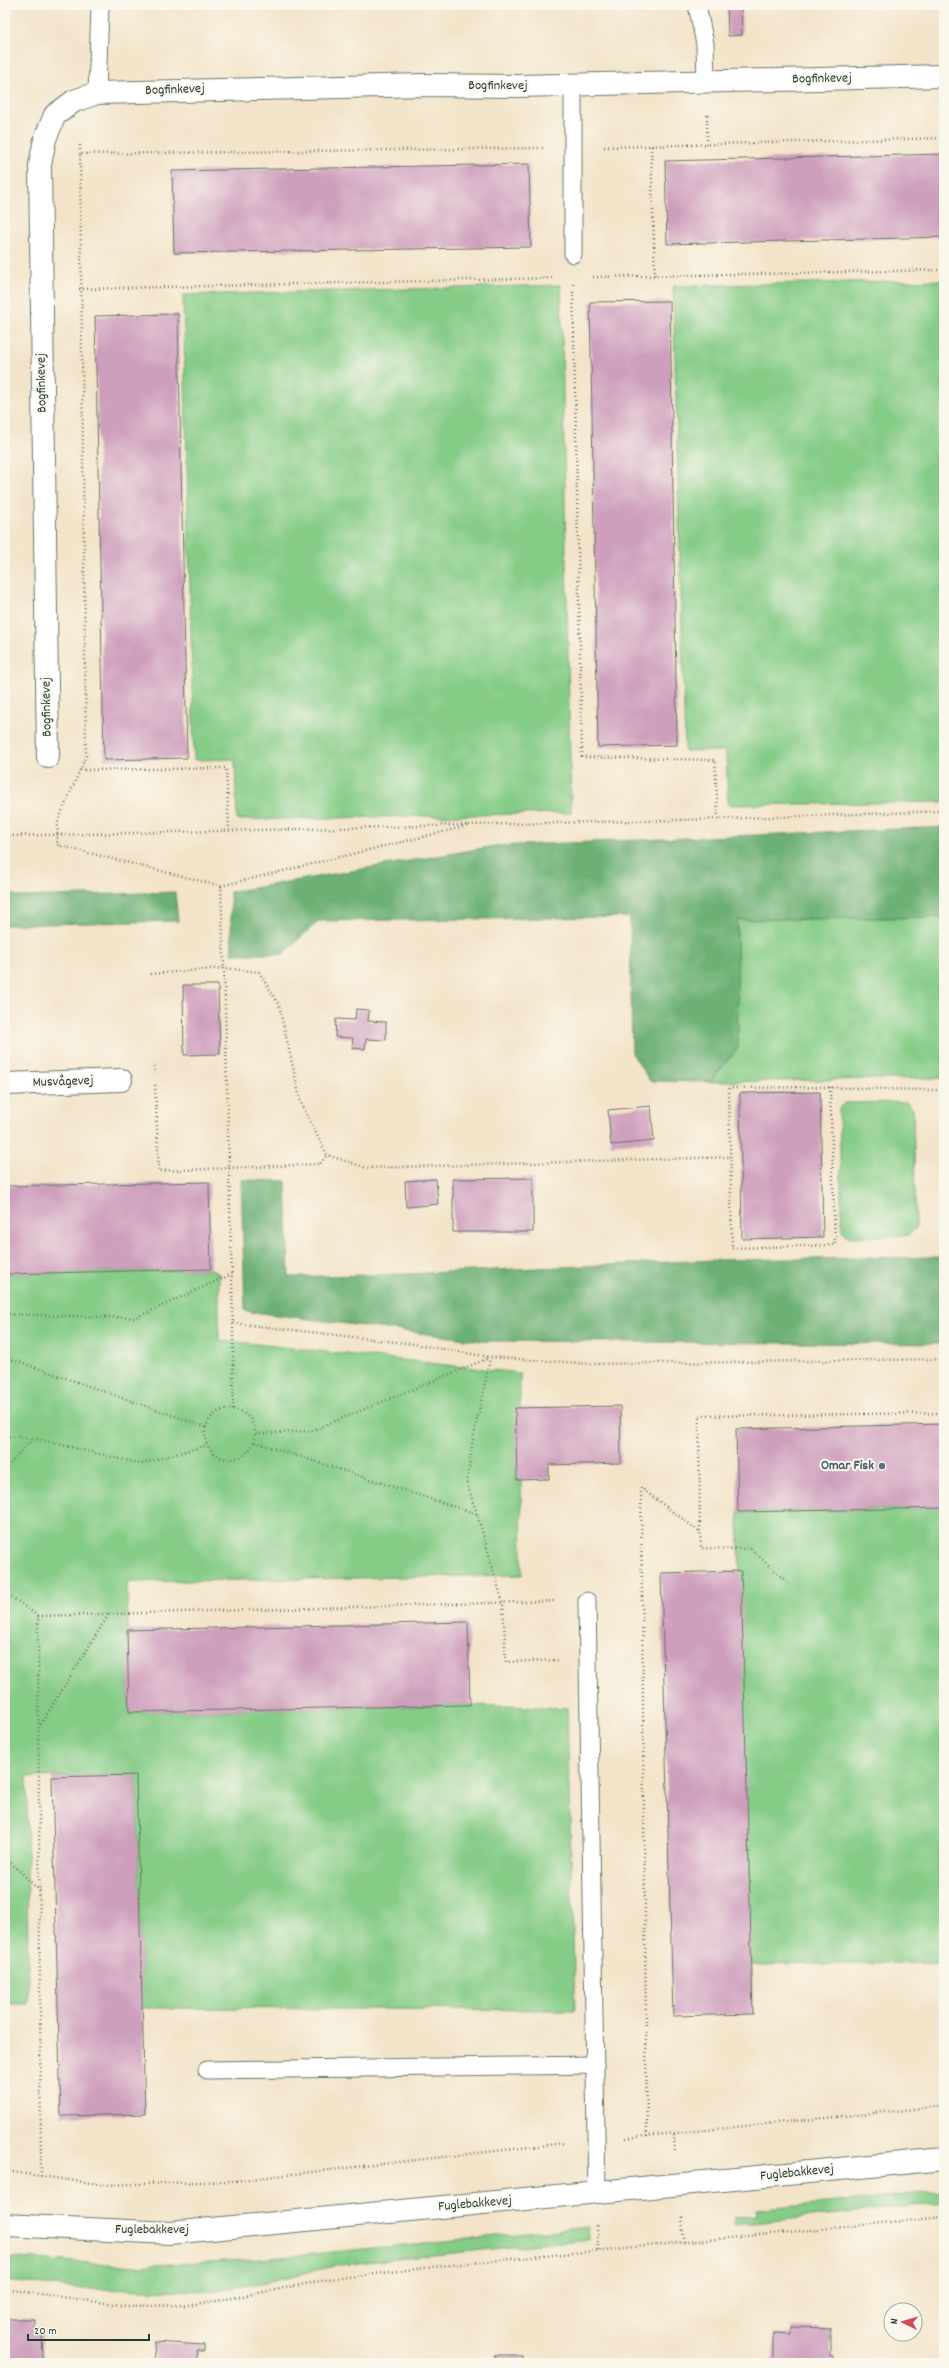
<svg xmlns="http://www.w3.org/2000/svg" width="949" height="2368" font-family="Dekko,sans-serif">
<rect width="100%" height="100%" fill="#fbf7ec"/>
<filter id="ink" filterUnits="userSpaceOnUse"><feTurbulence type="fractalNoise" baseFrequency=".025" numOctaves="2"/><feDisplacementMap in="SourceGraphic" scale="8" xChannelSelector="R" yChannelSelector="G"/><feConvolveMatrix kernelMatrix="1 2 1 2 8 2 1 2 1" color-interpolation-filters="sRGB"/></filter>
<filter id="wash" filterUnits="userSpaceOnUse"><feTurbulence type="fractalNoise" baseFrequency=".012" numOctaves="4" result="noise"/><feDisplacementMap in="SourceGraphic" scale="16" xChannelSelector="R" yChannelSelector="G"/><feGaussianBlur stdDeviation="0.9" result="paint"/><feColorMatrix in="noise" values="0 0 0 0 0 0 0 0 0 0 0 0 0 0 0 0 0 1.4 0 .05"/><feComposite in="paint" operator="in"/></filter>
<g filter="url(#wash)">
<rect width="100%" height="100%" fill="#f3e4c9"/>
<g fill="#85cc87" stroke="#52845e">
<polygon points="944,280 944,802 728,805 726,751 685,751 673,286"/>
<polygon points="561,285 571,813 237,820 235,759 194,760 183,295"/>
<polygon points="944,917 944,1078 710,1082 738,1048 737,920"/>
<polygon points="906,1102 913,1108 916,1228 909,1235 849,1237 842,1230 839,1109 844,1103"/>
<polygon points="211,1269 219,1274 219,1340 520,1373 522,1575 127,1582 129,1712 470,1705 567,1708 575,2010 142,2008 136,1775 27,1777 28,2004 5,2004 5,1274"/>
<polygon points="944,1508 944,1963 751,1965 738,1512"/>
<polygon points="944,2191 944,2203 734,2225 734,2217 757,2216 756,2210"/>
<polygon points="588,2227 589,2239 339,2265 261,2283 211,2291 83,2289 5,2281 5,2257 137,2266 261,2259"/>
</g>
<g fill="#6cb074" stroke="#467654">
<polygon points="944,827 944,917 737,920 738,1048 710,1082 650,1081 632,1053 630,917 318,921 283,954 232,954 230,892 495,846"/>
<polygon points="5,891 20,897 175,892 178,921 5,925"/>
<polygon points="241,1180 286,1181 289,1277 405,1274 716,1260 944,1257 944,1344 482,1341 245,1311"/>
</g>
<g id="blocks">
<g fill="#ce9fbd">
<polygon points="727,5 741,5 742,35 728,36"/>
<polygon points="944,154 944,237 667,244 665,161"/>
<polygon points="529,164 531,247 174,253 172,171"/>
<polygon points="670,301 677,745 598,747 590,302"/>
<polygon points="178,314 187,758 104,760 95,316"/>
<polygon points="183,985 218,985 220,1054 184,1055"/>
<polygon points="356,1009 369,1010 368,1021 386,1022 386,1040 366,1039 365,1049 352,1048 353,1038 335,1037 336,1019 355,1020"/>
<polygon points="820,1092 823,1237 742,1239 740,1093"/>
<polygon points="651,1106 654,1141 611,1145 608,1110"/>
<polygon points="533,1178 533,1232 453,1232 453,1179"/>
<polygon points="436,1179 438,1204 406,1207 405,1181"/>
<polygon points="209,1182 211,1269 5,1274 5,1186"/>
<polygon points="620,1406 621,1463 549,1465 549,1479 517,1480 515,1408"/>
<polygon points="944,1424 944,1508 738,1512 736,1429"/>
<polygon points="741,1571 753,2014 673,2016 661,1573"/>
<polygon points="468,1622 470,1705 129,1712 127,1630"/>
<polygon points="136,1775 145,2114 61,2116 52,1777"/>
<polygon points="5,2319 34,2319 34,2330 42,2330 43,2363 5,2363"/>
<polygon points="792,2327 830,2328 830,2356 833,2356 833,2363 773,2363 773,2333 792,2334"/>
<polygon points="154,2342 204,2345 204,2351 197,2351 197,2363 155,2363"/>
<rect x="495" y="2355" width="27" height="8"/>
<polygon points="72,2360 72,2363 47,2363 47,2361"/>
</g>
</g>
</g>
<g filter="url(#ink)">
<use href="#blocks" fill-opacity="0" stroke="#697768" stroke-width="1"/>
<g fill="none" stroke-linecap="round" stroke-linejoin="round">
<g stroke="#697768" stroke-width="19">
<g id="service">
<polyline points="697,5 705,44 706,81"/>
<polyline points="573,85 573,254"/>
<polyline points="97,93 100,5"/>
<polyline points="587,1601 597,2193"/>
<polyline points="207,2070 595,2065"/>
</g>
</g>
<g stroke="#697768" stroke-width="24">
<g id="minor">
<polyline points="48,757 40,165 45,139 55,115 74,101 97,93 424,85 518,86 944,76"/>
<polyline points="5,1084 121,1080"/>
<polyline points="5,2225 170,2233 944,2159"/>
</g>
</g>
<g stroke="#697768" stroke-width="2.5" stroke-dasharray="1 3" stroke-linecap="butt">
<polyline points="707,115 707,144"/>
<polyline points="651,146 655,277"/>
<polyline points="604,147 944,138"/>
<polyline points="80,154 80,144"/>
<polyline points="593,277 944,270"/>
<polyline points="573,284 582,757 715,760 718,819"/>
<polyline points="79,289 554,278"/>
<polyline points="80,770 226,768 229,830"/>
<polyline points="5,836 718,819 944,811"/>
<polyline points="221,886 467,826"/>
<polyline points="150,974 224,968 221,886 57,845 58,821 86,756 80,154 543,148"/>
<polyline points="154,1066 155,1074"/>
<polyline points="155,1085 159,1171 320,1164 327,1155"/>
<path d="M830,1087l5,158 -103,3 -3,-160 94,-1c40,1 80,3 121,3"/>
<polyline points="5,1314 135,1318 232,1274"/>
<polyline points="233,1323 413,1344 490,1357 592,1364 944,1359"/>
<polyline points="5,1357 206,1427"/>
<circle cx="230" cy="1434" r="25"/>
<polyline points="233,1409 233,1323 224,968 259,972 279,1005 301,1103 327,1155 367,1168 729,1157"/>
<polyline points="256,1434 311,1431 489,1358"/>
<polyline points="5,1436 33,1438 141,1464 207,1445"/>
<polyline points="255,1442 477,1514 503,1603 506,1662 559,1660"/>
<polyline points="5,1470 33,1438"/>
<polyline points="477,1514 467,1484 472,1445 490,1358"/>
<polyline points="700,1531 699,1416 944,1413"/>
<polyline points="5,1592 38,1616 41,2176"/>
<polyline points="109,1614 556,1601"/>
<polyline points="38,1616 109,1614 39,1727"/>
<polyline points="5,1857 40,1891"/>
<polyline points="674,2134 675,2152"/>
<polyline points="647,2137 641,1488 700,1532 701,1548 751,1549 789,1584"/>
<polyline points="626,2138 944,2106"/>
<polyline points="5,2171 105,2185 233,2181 565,2143"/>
<polyline points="682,2217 684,2242"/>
<polyline points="597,2225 598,2251"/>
<polyline points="5,2289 127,2306 196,2305 331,2279 450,2265 944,2217"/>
</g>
<use href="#service" stroke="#fff" stroke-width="17"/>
<use href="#minor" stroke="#fff" stroke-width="22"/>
</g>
</g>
<circle fill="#5c6f8a" stroke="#fbf7ec" stroke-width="1.5" cx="882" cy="1466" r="4"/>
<g text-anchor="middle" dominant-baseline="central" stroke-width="4" stroke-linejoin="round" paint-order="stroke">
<g font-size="14" fill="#1f3d34" stroke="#fbf7ec">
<text transform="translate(822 79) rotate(-1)">Bogfinkevej</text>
<text x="498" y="86">Bogfinkevej</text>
<text transform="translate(175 90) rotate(-2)">Bogfinkevej</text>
<text transform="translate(42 383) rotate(-91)">Bogfinkevej</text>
<text transform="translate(47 707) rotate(-91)">Bogfinkevej</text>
<text transform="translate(63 1082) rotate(-2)">Musvågevej</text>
<text transform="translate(797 2173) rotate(-6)">Fuglebakkevej</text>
<text transform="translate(475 2204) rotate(-5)">Fuglebakkevej</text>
<text x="152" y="2230">Fuglebakkevej</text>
</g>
<g font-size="14" font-weight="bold" fill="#4e5e75" stroke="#fbf7ec" text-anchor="end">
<text x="874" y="1466">Omar Fisk</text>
</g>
</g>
<rect width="949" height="2368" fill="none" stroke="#fbf7ec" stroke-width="20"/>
<g transform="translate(903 2322) rotate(275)"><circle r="19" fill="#fbf7ec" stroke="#a3ada2"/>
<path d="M0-3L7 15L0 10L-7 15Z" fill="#d1495b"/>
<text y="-6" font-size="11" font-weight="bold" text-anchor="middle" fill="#1f3d34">N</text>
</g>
<path d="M28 2334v6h121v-6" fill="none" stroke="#1f3d34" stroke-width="2"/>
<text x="34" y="2334" font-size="12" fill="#1f3d34" stroke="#fbf7ec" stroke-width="3" paint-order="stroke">20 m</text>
</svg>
